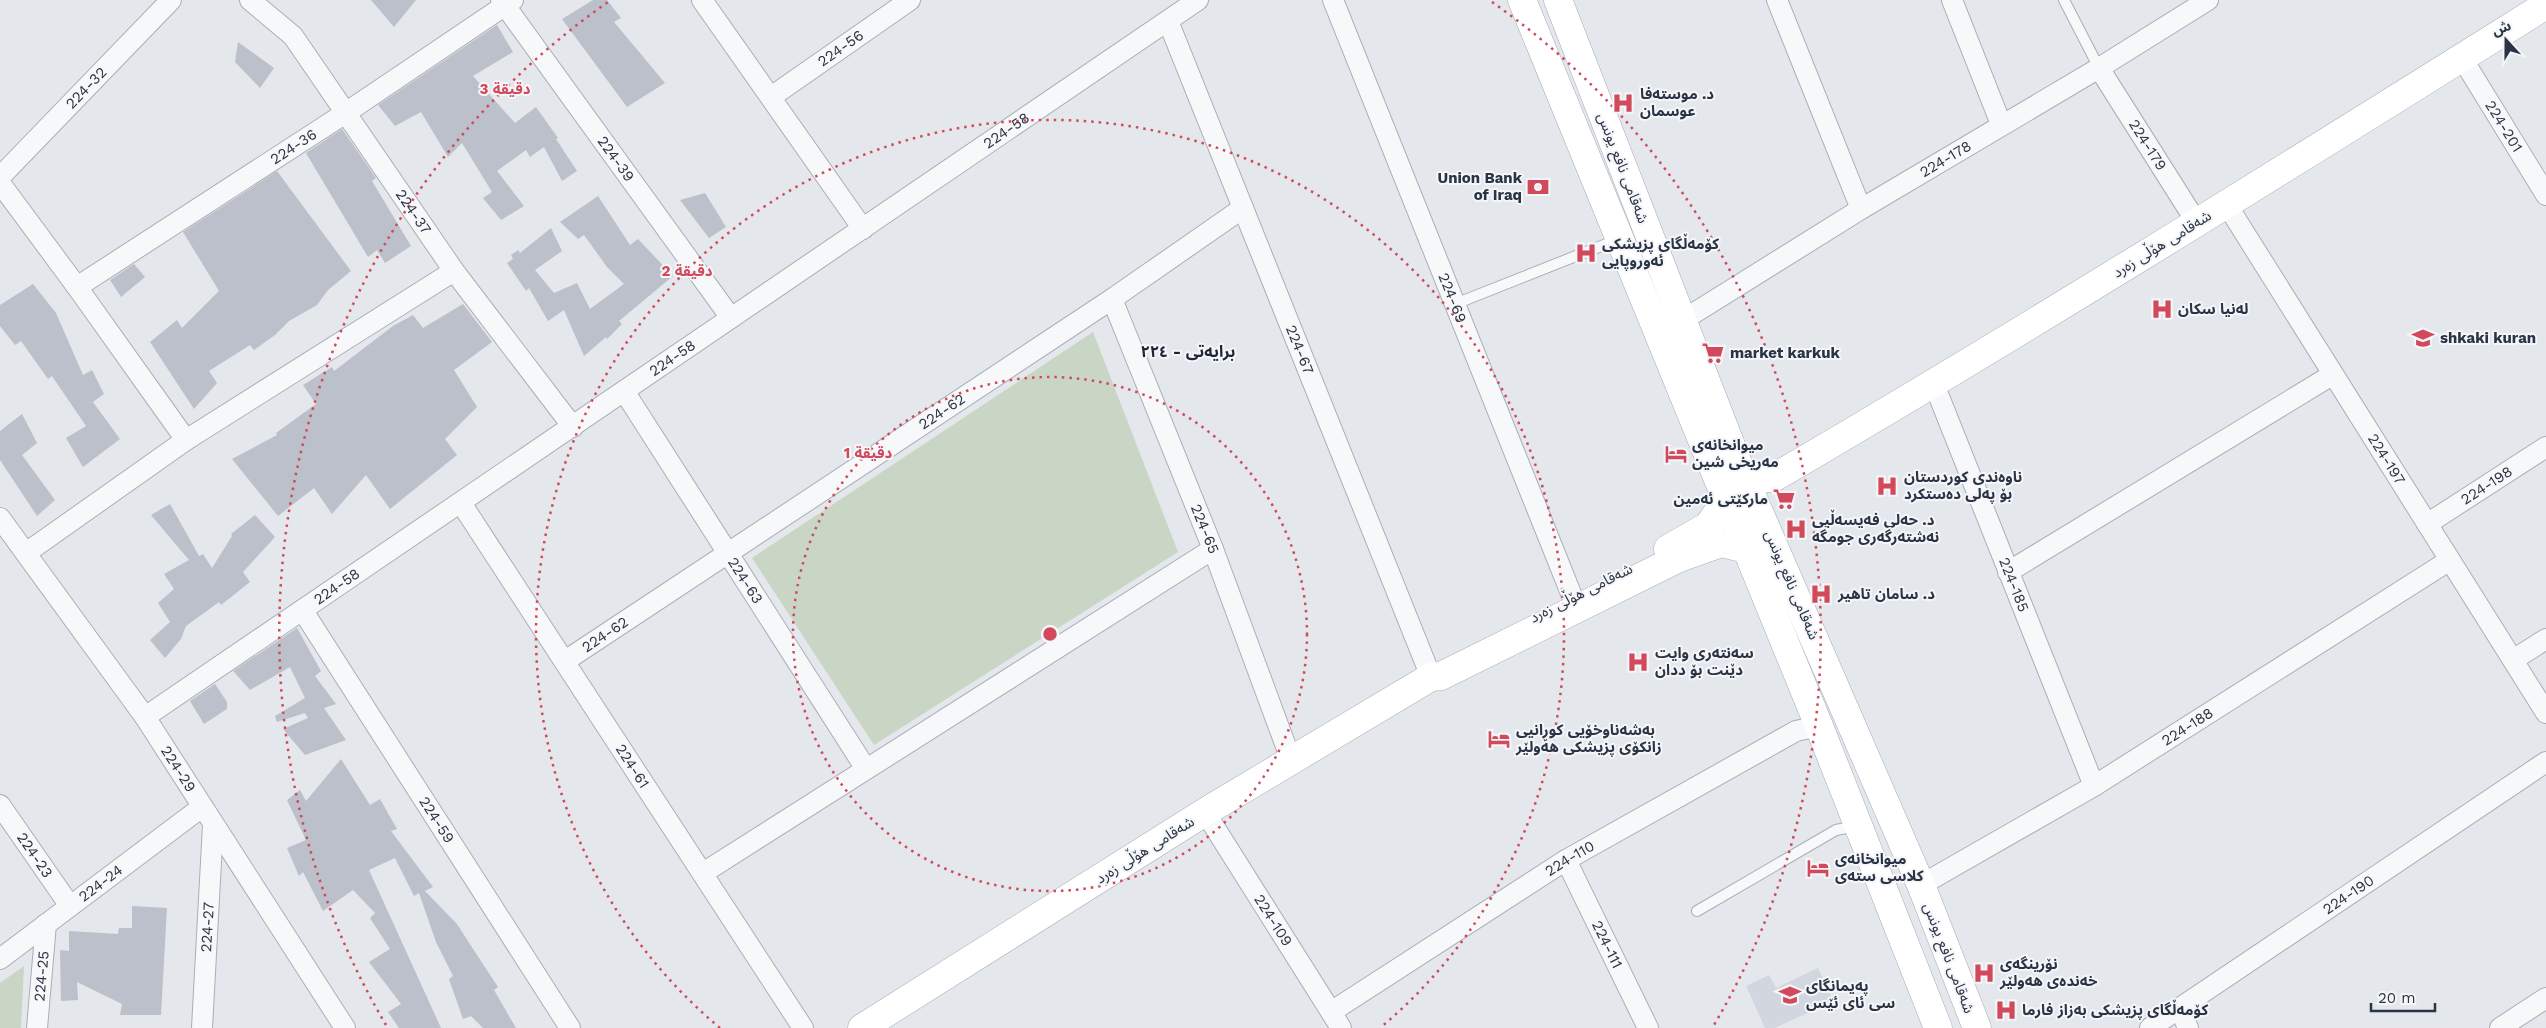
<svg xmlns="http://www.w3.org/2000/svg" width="2546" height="1028" font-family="'Work Sans','Noto Sans Arabic',sans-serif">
<rect width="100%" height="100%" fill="#e4e7ec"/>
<polygon fill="#d2d6de" points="1818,968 1833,1001 1775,1028 1765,1028 1746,986 1769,975 1776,988"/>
<g fill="#c9d6c5">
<polygon points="1093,332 1178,552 874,745 752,558"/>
<polygon points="24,966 21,1028 0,1028 0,983"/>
</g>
<g fill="#bbc0ca">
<polygon points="371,0 416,0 394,27"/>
<polygon points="593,0 607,0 621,18 614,22 665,83 627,107 562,19"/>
<polygon points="497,25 513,52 473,76 515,123 536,107 558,138 556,139 577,171 562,181 544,147 530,157 526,150 497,171 524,206 501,220 483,198 492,192 462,143 448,157 421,112 395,126 378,105"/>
<polygon points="238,42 274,68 260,88 235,62"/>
<polygon points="342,129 376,178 372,181 411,246 385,263 377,250 368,257 306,153"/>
<polygon points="277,171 351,271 328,290 317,305 289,321 275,335 254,350 250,345 209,371 217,383 194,409 150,342 177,320 182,328 219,291 183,232"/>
<polygon points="705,193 726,227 709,238 680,200"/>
<polygon points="598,196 630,245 638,239 673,276 619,321 622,324 607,339 606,337 584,356 564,310 548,321 529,288 526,291 507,263 513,259 511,255 518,250 520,253 551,228 562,251 535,270 554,293 577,283 590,309 624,284 607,267 584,235 578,239 560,222"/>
<polygon points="134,264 145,277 121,297 110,280"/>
<polygon points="33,284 56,313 83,375 92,370 104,394 93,402 120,439 83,467 66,438 86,426 52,376 48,379 21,341 15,345 0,326 0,305"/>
<polygon points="463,304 492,342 454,370 477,407 445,439 457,455 390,509 366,475 332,514 314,488 278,516 232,459 277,435 276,433 316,404 303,385 332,367 334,371 393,326 413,315 423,328"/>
<polygon points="22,414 37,443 22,455 55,500 37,516 0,460 0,431"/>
<polygon points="170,504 199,556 203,554 212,568 232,536 231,534 255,515 275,537 243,572 250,582 221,605 219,602 186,626 181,639 165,658 150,640 170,622 158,603 174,589 164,574 189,560 151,515"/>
<polygon points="297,628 321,671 315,676 336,704 324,708 346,740 305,755 283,729 308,718 305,713 277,722 275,716 305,698 290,667 250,690 233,671"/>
<polygon points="215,684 227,702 227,709 204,724 190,701"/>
<polygon points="341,759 370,805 380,799 397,829 391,831 433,887 425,891 457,924 475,952 498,987 494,990 516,1028 483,1028 471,1016 463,1019 449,979 453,976 436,942 419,893 414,896 395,858 369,870 441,1028 399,1028 388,1012 401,1004 369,962 390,949 370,918 375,913 353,890 323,911 303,872 299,876 287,848 306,840 287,800 300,790 306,801"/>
<polygon points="132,906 167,908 161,1015 120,1015 122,1004 77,982 78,1000 61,1001 60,950 69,951 69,931 118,934 119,928 132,928"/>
</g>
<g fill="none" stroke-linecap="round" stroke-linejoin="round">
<g stroke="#a9aeb7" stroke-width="12">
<g id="lane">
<polyline points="2064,0 2099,68"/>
<polyline points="1455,304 1619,239"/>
<polyline points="1697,911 1836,830 1856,826"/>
</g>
</g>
<g stroke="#a9aeb7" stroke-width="22">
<g id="street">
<path id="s1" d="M250,0l43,36 161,235 119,156"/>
<path id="s2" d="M501,0l230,318"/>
<polyline points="702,0 863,229"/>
<path id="s3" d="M1333,0l239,596"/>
<polyline points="1777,0 1861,209"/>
<polyline points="1952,0 2001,124"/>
<path id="s4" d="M1168,21l263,656"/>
<path id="s5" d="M2462,58l84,137"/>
<path id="s6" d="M2099,68l98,155"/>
<path id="s7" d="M771,97l139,-97"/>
<path id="s8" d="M0,177l171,-177"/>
<polyline points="0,183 77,287 186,440"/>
<path id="s9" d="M2227,205l319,508"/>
<path id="s10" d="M77,287l270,-175 166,-112"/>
<path id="s11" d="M1112,299l101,250 78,211"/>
<path id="s12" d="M1683,320l178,-111 238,-141 109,-68"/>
<path id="s13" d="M1934,384l160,402"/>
<path id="s14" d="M624,391l242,378"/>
<path id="s15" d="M461,503l342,525"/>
<path id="s16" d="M0,518l145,199 200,311"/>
<path id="s17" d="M2427,524l119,-77"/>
<polyline points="26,553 186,440 454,271"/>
<polyline points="2008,572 2332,375"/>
<path id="s18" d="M303,611l267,417"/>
<polyline points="2513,660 2546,639"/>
<path id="s19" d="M565,661l547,-362 131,-91"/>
<path id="s20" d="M145,717l1053,-717"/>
<path id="s21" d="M0,805l70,101"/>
<path id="s22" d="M1205,812l136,216"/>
<path id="s23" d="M1566,860l82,168"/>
<polyline points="703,873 1213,549"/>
<path id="s24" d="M1921,885l173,-99 356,-226"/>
<path id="s25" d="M0,959l202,-152"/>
<polyline points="2180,1009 2188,1028"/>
<path id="s26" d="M1331,1012l235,-152 230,-129 23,-5"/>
<path id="s27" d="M37,1028l9,-104"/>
<path id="s28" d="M202,1028l11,-203"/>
<path id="s29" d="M2150,1028l396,-266"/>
<polyline points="2500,1028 2546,998"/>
</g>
</g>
<g stroke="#a9aeb7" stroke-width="29">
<g id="secondary">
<path d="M1739,466c11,12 21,15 36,11 260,-152 515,-312 771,-472"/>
<polyline points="1668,549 1708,526 1725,502"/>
<polyline points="862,1028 1205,812 1431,677 1441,676 1679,558 1721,543 1746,549"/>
</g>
</g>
<g stroke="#a3abb8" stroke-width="29">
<g id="primary">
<polyline points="1522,0 1819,726 1938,1028"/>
<polyline points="1558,0 1739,466 1921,885 1977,1028"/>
</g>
</g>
<use href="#lane" stroke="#f7f8fa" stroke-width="10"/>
<use href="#street" stroke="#f7f8fa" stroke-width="20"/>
<use href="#secondary" stroke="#fff" stroke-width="28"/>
<use href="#primary" stroke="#fff" stroke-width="28"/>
</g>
<g fill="none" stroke="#d1495b" stroke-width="2.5" stroke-dasharray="2.5 5">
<circle cx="1050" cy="634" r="257"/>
<path d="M720 1028A514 514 0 1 1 1380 1028"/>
<path d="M386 1025A771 771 0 0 1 608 2M1492 2A771 771 0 0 1 1714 1025"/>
</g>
<defs>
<g id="hospital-bare" transform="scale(1.725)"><path d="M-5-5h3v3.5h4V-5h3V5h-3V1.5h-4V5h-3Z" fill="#d1495b" stroke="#f4f6f9" stroke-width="2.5" paint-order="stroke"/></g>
<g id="bank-bare" transform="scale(1.725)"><path d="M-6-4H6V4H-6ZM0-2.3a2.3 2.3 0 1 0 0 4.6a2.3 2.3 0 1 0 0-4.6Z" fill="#d1495b" stroke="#f4f6f9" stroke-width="2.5" paint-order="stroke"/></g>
<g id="school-bare" transform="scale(1.725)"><path d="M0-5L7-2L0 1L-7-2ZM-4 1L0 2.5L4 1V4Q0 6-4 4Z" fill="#d1495b" stroke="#f4f6f9" stroke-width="2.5" paint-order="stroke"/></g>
<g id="supermarket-bare" transform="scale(1.725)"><path d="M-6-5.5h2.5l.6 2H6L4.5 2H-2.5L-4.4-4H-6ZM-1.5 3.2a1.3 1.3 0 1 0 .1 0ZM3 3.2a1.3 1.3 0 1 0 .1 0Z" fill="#d1495b" stroke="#f4f6f9" stroke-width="2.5" paint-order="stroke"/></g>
<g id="hotel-bare" transform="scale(1.725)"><path d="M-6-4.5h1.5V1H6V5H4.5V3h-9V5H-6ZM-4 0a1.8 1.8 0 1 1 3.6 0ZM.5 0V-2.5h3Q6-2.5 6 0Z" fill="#d1495b" stroke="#f4f6f9" stroke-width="2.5" paint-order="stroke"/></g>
</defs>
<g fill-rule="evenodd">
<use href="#hospital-bare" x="1623" y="103"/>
<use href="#bank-bare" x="1538" y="187"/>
<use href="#hospital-bare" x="1586" y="253"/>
<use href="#hospital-bare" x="2162" y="309"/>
<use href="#school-bare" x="2423" y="338"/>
<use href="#supermarket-bare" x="1713" y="353"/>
<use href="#hotel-bare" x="1676" y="454"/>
<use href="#hospital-bare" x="1887" y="486"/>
<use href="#supermarket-bare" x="1784" y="499"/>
<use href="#hospital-bare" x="1796" y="529"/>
<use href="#hospital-bare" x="1821" y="594"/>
<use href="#hospital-bare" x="1638" y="662"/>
<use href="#hotel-bare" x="1499" y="739"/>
<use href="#hotel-bare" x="1818" y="868"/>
<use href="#hospital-bare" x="1984" y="973"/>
<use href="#school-bare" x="1790" y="995"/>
<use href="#hospital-bare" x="2006" y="1010"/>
</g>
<g text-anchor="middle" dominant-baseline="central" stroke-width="4" stroke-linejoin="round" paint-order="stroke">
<g font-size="15" fill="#2b3445" stroke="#f4f6f9">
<text stroke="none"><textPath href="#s7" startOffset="85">224-56</textPath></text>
<text stroke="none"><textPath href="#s8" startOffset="124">224-32</textPath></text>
<text stroke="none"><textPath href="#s5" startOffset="80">224-201</textPath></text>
<text stroke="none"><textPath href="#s20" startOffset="1042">224-58</textPath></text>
<text stroke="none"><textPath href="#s6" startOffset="91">224-179</textPath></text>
<text stroke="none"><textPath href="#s10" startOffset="258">224-36</textPath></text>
<text stroke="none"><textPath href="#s12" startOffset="308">224-178</textPath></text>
<text stroke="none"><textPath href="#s2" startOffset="196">224-39</textPath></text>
<text transform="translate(1623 168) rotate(69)">شەقامی نافع یونس</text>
<text stroke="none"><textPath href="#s1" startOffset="269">224-37</textPath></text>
<text transform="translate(2162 244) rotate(-32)">شەقامی هۆڵی زەرد</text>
<text stroke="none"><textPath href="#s3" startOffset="321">224-69</textPath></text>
<text stroke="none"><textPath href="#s4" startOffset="354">224-67</textPath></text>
<text stroke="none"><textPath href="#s20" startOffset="638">224-58</textPath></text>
<text stroke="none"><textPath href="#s19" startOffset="452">224-62</textPath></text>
<text stroke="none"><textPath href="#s9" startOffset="300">224-197</textPath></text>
<text stroke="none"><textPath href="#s17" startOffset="71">224-198</textPath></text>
<text stroke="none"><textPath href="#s11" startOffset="248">224-65</textPath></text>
<text stroke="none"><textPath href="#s14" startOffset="225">224-63</textPath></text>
<text transform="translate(1792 585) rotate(67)">شەقامی نافع یونس</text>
<text stroke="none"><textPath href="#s13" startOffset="216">224-185</textPath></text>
<text stroke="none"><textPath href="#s20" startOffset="232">224-58</textPath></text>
<text transform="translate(1581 593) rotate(-27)">شەقامی هۆڵی زەرد</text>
<text stroke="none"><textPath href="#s19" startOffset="48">224-62</textPath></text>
<text stroke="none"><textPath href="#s24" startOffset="310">224-188</textPath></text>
<text stroke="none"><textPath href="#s15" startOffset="314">224-61</textPath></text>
<text stroke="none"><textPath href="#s16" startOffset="308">224-29</textPath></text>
<text stroke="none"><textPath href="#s18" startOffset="248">224-59</textPath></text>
<text transform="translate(1145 850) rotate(-32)">شەقامی هۆڵی زەرد</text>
<text stroke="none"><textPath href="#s21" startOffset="61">224-23</textPath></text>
<text stroke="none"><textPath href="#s26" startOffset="284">224-110</textPath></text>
<text stroke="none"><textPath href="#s25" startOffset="126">224-24</textPath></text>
<text stroke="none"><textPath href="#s29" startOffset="239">224-190</textPath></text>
<text stroke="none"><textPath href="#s22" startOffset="128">224-109</textPath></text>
<text stroke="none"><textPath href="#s28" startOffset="101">224-27</textPath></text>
<text stroke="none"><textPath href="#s23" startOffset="94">224-111</textPath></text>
<text transform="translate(1949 958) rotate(69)">شەقامی نافع یونس</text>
<text stroke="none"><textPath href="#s27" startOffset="52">224-25</textPath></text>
</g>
<g font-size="15" font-weight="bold" fill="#2b3445" stroke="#f4f6f9" text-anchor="start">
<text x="1640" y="94">د. موستەفا<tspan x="1640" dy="17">عوسمان</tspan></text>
<text x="1522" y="178" text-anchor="end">Union Bank<tspan x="1522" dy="17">of Iraq</tspan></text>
<text x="1602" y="244">کۆمەڵگای پزیشکی<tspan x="1602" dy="17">ئەوروپایی</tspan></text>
<text x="2178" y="309">لەنیا سکان</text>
<text x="2440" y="338">shkaki kuran</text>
<text x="1730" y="353">market karkuk</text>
<text x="1692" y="445">میوانخانەی<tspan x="1692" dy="17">مەریخی شین</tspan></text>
<text x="1904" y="477">ناوەندی کوردستان<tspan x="1904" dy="17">بۆ پەلی دەستکرد</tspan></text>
<text x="1768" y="499" text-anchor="end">مارکێتی ئەمین</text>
<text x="1812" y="520">د. حەلی فەیسەڵیی<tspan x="1812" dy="17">نەشتەرگەری جومگە</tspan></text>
<text x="1838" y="594">د. سامان تاهیر</text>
<text x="1655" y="653">سەنتەری وایت<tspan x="1655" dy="17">دێنت بۆ ددان</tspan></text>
<text x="1516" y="730">بەشەناوخۆیی کوڕانیی<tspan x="1516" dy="17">زانکۆی پزیشکی هەولێر</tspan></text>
<text x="1835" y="859">میوانخانەی<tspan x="1835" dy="17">کلاسی ستەی</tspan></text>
<text x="2000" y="964">نۆرینگەی<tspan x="2000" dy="17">خەندەی هەولێر</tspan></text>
<text x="1806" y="986">پەیمانگای<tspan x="1806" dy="17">سی ئای ئێس</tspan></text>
<text x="2022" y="1010">کۆمەڵگای پزیشکی بەزاز فارما</text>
</g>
<g font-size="16" font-weight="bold" fill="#1d2536" stroke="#f4f6f9">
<text x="1188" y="351">برایەتی - ٢٢٤</text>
</g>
</g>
<circle cx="1050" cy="634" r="8" fill="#d1495b" stroke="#f4f6f9" stroke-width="2.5"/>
<g font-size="15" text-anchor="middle" font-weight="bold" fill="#d1495b" stroke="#f4f6f9" stroke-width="4" stroke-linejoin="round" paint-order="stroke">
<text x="505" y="94">3 دقيقة</text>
<text x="687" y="276">2 دقيقة</text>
<text x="868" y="458">1 دقيقة</text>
</g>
<g transform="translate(2506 40) rotate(339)" stroke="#f4f6f9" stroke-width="4" paint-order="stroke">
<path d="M0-4L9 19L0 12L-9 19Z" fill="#2b3445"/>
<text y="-8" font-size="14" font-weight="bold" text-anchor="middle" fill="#2b3445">ش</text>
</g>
<path d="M2371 1003v8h64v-8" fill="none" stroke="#2b3445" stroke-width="2.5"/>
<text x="2378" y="1003" font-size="15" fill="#2b3445" stroke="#f4f6f9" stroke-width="4" paint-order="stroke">20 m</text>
</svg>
